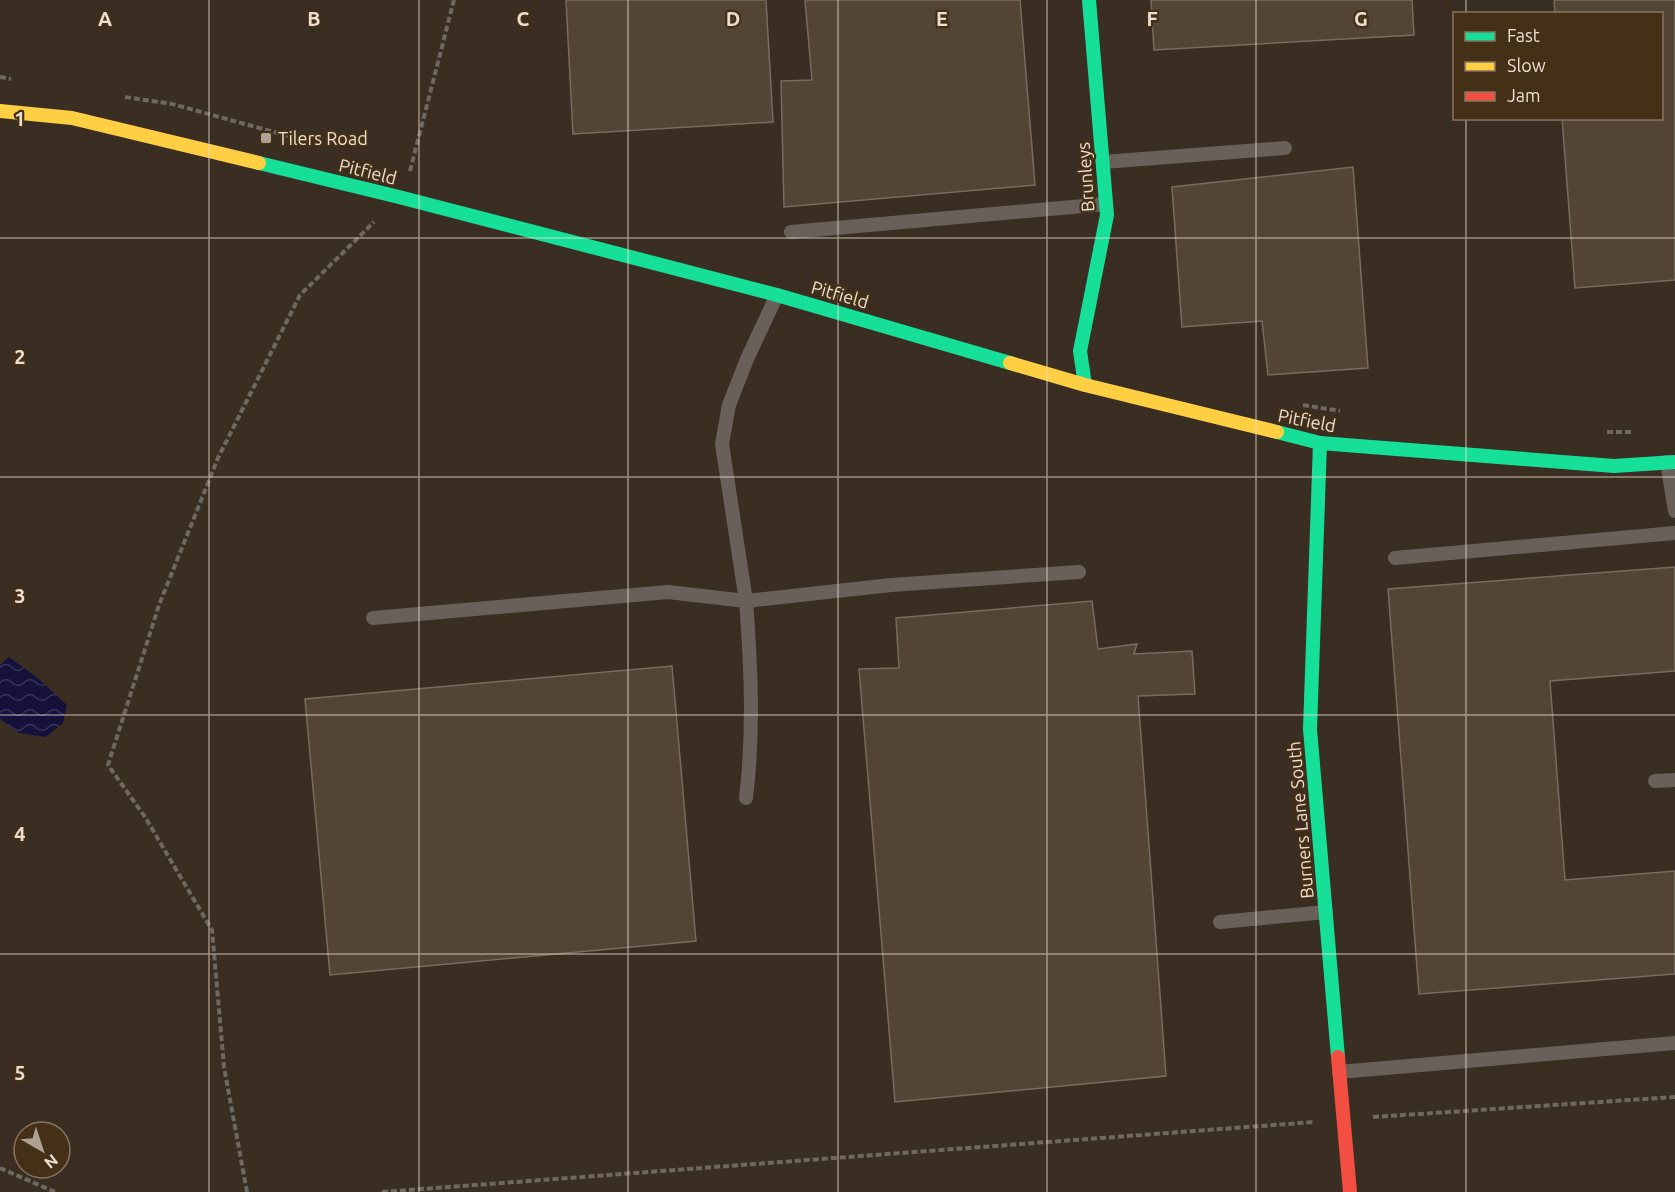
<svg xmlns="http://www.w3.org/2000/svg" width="1675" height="1192" font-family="Ubuntu,sans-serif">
<defs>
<pattern id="water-waves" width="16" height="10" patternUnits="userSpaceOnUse" patternTransform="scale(1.5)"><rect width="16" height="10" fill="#16113b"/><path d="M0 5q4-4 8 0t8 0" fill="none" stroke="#383356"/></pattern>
</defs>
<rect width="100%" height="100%" fill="#3a2e22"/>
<polygon fill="url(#water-waves)" points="9,657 39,679 67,705 63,723 46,737 19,733 0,719 0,665"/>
<g fill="#524535" stroke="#766c62" stroke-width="1.5">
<polygon points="566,0 766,0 773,122 573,134"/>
<polygon points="805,0 1020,0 1035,185 784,207 781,81 812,80"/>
<polygon points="1151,0 1412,0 1414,35 1154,50"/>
<polygon points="1554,0 1675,0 1675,280 1575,288 1562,118 1662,118 1662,14 1555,14"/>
<polygon points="1353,167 1368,368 1268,375 1262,321 1182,327 1172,187"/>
<polygon points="1675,567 1675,671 1550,681 1565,880 1675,871 1675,974 1419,994 1388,589"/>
<polygon points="1092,601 1098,649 1137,644 1134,654 1192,651 1195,694 1138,696 1166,1076 895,1102 859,669 899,668 896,618"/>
<polygon points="672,666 696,941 330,975 305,699"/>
</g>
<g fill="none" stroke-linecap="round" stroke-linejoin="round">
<g stroke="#6f6860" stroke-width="4" stroke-dasharray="6 3" stroke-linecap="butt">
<polyline points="0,77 11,79"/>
<polyline points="125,97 172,104 296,138"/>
<polyline points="410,171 454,0"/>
<polyline points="1303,405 1340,411"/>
<polyline points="1607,432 1632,432"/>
<polyline points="1373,1117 1675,1097"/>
<polyline points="0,1168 55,1192"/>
<polyline points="247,1192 224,1067 212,930 145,817 108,765 159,605 218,458 300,295 374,222"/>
<polyline points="382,1192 1314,1122"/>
</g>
<g stroke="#696159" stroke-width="14">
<polyline points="1103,162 1285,148"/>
<polyline points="791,232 1106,204"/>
<polyline points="777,295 747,359 729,405 722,444 746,601 891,585 1079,572"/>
<polyline points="1667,462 1675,511"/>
<polyline points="1395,558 1675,533"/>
<path d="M373,618l295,-26 78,9c5,66 8,131 0,197"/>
<polyline points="1655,781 1675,780"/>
<polyline points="1220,922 1326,912"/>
<polyline points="1339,1072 1675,1043"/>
</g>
<g stroke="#16e098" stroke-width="14">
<polyline points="259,163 399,197 777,295 1010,363"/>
<polyline points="1085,385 1080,351 1107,215 1089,0"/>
<polyline points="1277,432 1320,443 1614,466 1675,462"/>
<polyline points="1320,443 1310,729 1338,1057"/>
</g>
<g stroke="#ffcf43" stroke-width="14">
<polyline points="0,111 72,118 259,163"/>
<polyline points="1010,363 1085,385 1277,432"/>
</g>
<polyline stroke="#f24e42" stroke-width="14" points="1338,1057 1350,1192"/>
</g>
<path fill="none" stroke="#ecded0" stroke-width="1.5" stroke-opacity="0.55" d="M209,0v1192M419,0v1192M628,0v1192M838,0v1192M1047,0v1192M1256,0v1192M1466,0v14M1466,118v1074M0,238h1675M0,477h1675M0,715h1675M0,954h1675"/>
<rect fill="#aea093" stroke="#442f17" stroke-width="2" x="260" y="132" width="12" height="12" rx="3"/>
<g text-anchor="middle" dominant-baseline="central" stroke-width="4.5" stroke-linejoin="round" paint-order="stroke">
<g font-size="18" fill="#ecded0" stroke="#442f17" text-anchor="start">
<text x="278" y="138">Tilers Road</text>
</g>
<g font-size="18" fill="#ecded0" stroke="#442f17">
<text transform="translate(368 171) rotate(14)">Pitfield</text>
<text transform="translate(1085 177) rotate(-94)">Brunleys</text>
<text transform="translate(840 294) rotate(16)">Pitfield</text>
<text transform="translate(1307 420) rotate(11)">Pitfield</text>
<text transform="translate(1300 820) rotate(-95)">Burners Lane South</text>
</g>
</g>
<g font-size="20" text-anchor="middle" font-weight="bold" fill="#ecded0" stroke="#442f17" stroke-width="4.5" stroke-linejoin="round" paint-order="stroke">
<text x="105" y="26">A</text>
<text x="314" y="26">B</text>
<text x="523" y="26">C</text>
<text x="733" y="26">D</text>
<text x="942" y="26">E</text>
<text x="1152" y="26">F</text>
<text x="1361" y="26">G</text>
<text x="20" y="126">1</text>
<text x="20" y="364">2</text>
<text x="20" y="603">3</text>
<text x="20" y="841">4</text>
<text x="20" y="1080">5</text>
</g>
<rect x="1453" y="12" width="210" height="108" fill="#442f17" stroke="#877561" stroke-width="1.5"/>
<rect x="1465" y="32" width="30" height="9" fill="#16e098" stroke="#877561" stroke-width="1.5"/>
<text x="1507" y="42" font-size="18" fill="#ecded0">Fast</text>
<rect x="1465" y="62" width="30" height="9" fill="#ffcf43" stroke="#877561" stroke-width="1.5"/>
<text x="1507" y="72" font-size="18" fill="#ecded0">Slow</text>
<rect x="1465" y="92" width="30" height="9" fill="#f24e42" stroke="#877561" stroke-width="1.5"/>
<text x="1507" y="102" font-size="18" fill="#ecded0">Jam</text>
<g transform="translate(42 1150) rotate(141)"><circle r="28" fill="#442f17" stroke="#877561" stroke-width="1.5"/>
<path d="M0-4.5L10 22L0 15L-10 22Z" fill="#aea093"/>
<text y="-9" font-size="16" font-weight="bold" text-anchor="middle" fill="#ecded0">N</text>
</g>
</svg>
